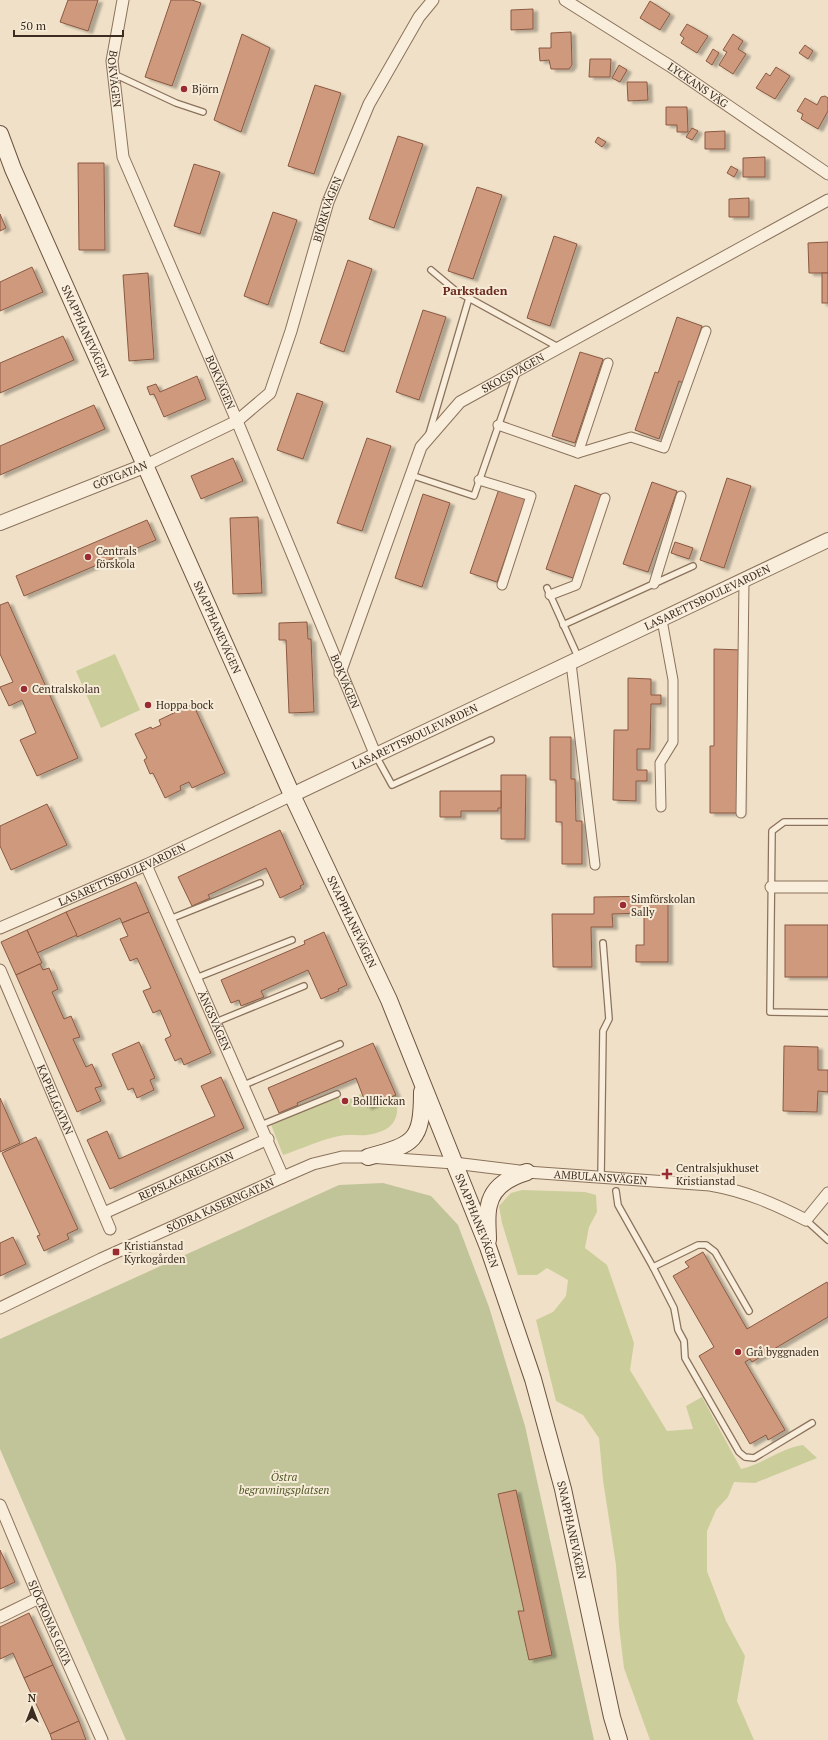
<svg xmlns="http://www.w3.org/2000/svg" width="828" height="1740" font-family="'PT Serif',serif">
<defs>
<filter id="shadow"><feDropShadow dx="4.5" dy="2.5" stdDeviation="1" flood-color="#0004"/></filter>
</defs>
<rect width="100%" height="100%" fill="#efe0c7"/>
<g fill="#cbce9a">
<polygon points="115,654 140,710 101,728 76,671"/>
<path d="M337,1094l4,9 20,-9 6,13 29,-12c5,26 -4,36 -29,40 -9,1 -19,-1 -28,1 -19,4 -38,13 -56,19l-13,-33z"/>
<path d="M522,1190l63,2 11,3 1,17 -8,15 -4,21 22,17 27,78 -4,27 37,61 26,-2 -7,-23 16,-9 39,72c22,-5 40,-21 62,-24l14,13 -62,25 -21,-1 -6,15 -12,13 -9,21v40l19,50 19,35 -8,45 17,39h-104l-26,-72 -5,-42 -3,-61 -13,-85 -4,-42 -16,-23 -27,-14 -20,-81 17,-8 13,-16 2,-16 -21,-12 -10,7h-19l-16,-52 -3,-17 12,-13z"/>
</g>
<polygon fill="#c1c399" points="383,1183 431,1196 458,1225 489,1307 525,1426 594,1740 126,1740 0,1449 0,1339 339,1185"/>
<g fill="#ce997d" stroke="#8b5941" filter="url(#shadow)">
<polygon points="68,0 98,0 88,31 60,22"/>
<polygon points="171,0 192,0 201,3 172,86 145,77"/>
<polygon points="650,1 670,14 660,30 640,18"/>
<polygon points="533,9 533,29 511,30 511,10"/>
<polygon points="687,24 708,36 697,53 681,43 684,38 680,35"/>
<polygon points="571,32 572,65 569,69 551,69 549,60 540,61 539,48 551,48 551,33"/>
<polygon points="242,34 270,48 241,132 214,120"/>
<polygon points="733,34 743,41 738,49 746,54 733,74 719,65 727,52 723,50"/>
<polygon points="805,45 813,51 808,59 799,53"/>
<polygon points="713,49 719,53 712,65 706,61"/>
<polygon points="590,59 611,59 610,77 589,77"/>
<polygon points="619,65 627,70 620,82 612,78"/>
<polygon points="776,67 790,76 775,99 756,88 766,73 770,76"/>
<polygon points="627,82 647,82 648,100 628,101"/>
<polygon points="315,85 341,93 314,174 288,166"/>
<polygon points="825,96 828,98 828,111 818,129 801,119 803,114 797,111 805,98 817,105 821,97"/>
<polygon points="666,107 687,107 688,132 677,132 677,125 666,125"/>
<polygon points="692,128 698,131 692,140 686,137"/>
<polygon points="725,131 725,149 705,149 705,132"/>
<polygon points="398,136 423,144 394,228 369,219"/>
<polygon points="598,137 606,142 602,147 595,142"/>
<polygon points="765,157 765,177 743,177 743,158"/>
<polygon points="78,163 104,163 105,250 79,250"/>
<polygon points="194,164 220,172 200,234 174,226"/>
<polygon points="731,166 738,170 734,177 727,173"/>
<polygon points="477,187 502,195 473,279 448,271"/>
<polygon points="749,198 749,217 729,217 729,199"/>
<polygon points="273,212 297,220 268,305 244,296"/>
<polygon points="0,214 6,228 0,231"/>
<polygon points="554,236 577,244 550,326 527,318"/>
<polygon points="828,242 828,273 809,273 808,243"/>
<polygon points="348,260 372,269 344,352 320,343"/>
<polygon points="32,267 43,292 0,311 0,282"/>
<polygon points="148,273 154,359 129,361 123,275"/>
<rect x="822" y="273" width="6" height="30"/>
<polygon points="423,310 446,317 419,400 396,392"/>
<polygon points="677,317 702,326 683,383 679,381 659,439 635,430 655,372 658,373"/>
<polygon points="63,336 74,360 0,393 0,363"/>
<polygon points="580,352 603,359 575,443 552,436"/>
<polygon points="197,376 206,399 164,417 154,394 150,395 147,387 156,384 160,392"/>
<polygon points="297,393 323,402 303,459 277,450"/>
<polygon points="94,405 105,429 0,475 0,446"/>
<polygon points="367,438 391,446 362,531 337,523"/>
<polygon points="233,458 243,481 201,499 191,476"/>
<polygon points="727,478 751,486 724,568 700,560"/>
<polygon points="652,482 677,491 648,572 623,564"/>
<polygon points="575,485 602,495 573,578 546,569"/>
<polygon points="499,489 526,498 497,582 470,573"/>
<polygon points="423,494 450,503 422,587 395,578"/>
<polygon points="258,517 262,593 233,594 230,518"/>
<polygon points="147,520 156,540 24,596 16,576"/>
<polygon points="675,542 693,548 689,559 671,553"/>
<polygon points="8,602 78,758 37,776 20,740 36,733 22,700 9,706 0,687 13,682 0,654 0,605"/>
<polygon points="307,622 308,639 311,639 314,712 289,713 286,640 279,640 279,623"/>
<polygon points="714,649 742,650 741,813 710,813 710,746 714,746"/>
<polygon points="628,678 651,679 651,695 661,695 661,704 651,704 650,749 637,749 637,770 647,770 647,781 636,781 636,801 613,800 614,730 628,730"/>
<polygon points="193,704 225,773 192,788 189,782 180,786 181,790 165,798 153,773 150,774 144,760 147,758 135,734 151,727 152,729 161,725 159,720"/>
<polygon points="550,737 571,737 571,779 575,779 576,821 582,821 582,864 562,864 562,822 556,822 556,780 550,780"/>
<polygon points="501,775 526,775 525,839 501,839"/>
<polygon points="440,791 501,791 501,808 498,808 498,811 461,811 461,817 440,817"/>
<polygon points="47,804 67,845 11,870 0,846 0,826"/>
<polygon points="280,830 304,884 300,886 301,888 280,898 266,868 208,895 210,898 192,906 178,877"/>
<polygon points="136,882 149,912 122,923 120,918 77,937 66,912"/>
<polygon points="668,896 668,962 636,962 636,945 644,945 644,913 612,914 613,927 591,927 592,967 553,967 552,914 594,914 594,897"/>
<polygon points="66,912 77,935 37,953 27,930"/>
<polygon points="149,912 211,1053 184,1065 181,1058 175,1061 165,1039 171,1036 160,1010 153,1013 143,991 151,988 137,958 130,961 120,939 128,936 122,923"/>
<rect x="785" y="925" width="43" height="52"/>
<polygon points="27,930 42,963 16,975 1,942"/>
<polygon points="324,932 347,985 338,989 339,991 321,999 308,970 261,991 264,997 241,1006 239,1000 231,1003 221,980 305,944 304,941"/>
<polygon points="40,964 43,970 49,968 58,989 52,992 64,1019 71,1016 80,1037 73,1039 86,1067 92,1064 102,1086 95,1088 101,1101 77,1112 16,975"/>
<polygon points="139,1042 155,1078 150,1080 154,1090 137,1098 133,1088 128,1090 112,1054"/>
<polygon points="373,1043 396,1095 367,1107 356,1078 297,1103 298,1105 279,1113 268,1088"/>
<polygon points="784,1046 818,1047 818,1070 828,1070 828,1092 818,1091 817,1112 783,1111"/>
<polygon points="221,1077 244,1128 110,1189 87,1140 107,1131 119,1159 215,1116 201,1086"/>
<polygon points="0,1098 20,1143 0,1152"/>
<polygon points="36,1137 78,1229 67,1234 69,1239 44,1251 37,1236 40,1235 2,1153"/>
<polygon points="13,1237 26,1264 0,1276 0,1243"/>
<polygon points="703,1252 747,1329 827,1282 828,1284 828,1317 752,1362 750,1359 745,1362 785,1430 768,1440 766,1435 750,1444 699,1356 714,1347 673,1276 689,1267 685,1262"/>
<polygon points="516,1490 552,1655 529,1660 518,1611 524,1611 498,1494"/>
<polygon points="0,1550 15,1582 0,1589"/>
<polygon points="29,1613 53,1665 24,1678 13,1653 0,1659 0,1627"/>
<polygon points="53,1665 79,1721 50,1734 24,1678"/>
<polygon points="79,1721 86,1740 52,1740 50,1734"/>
</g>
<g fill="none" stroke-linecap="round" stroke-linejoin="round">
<g stroke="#8b725c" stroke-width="8">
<g id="service">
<polyline points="114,74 176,103 203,112"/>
<polyline points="431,270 456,291 558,347"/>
<polyline points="429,434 469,298"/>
<polyline points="411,475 474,496 517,372"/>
<polyline points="547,588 579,659"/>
<polyline points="563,625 693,566"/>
<polyline points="376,756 392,785 491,740"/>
<polyline points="828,822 784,822 772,831 770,1012 828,1013"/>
<polyline points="170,919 260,883"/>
<polyline points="196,978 292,940"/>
<polyline points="216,1022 304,986"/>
<polyline points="244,1085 340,1044"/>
<polyline points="261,1125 337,1094"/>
<polyline points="601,1177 603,1031 609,1019 603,943"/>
<polyline points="616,1191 618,1205 653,1267 674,1308 678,1330 684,1341 685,1358 739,1452 745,1457 754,1458 812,1423"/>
<polyline points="806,1220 828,1240"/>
<polyline points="653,1267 698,1245 706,1245 715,1252 749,1311"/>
</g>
</g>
<g stroke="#8b725c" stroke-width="11">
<g id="pedestrian">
<polyline points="498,425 578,453 608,363"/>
<polyline points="578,453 631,437 664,448 706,331"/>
<polyline points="479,480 531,496 502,585"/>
<polyline points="654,584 681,496"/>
<polyline points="550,595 576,585 605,498"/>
<polyline points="571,663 595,865"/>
<polyline points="661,807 660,763 673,742 673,680 662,620"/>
<polyline points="741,813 744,581"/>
</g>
</g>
<g stroke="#8b725c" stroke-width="13">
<g id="minor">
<path id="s1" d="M123,0l-11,61 11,96 114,264 139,335"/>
<path id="s2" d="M565,0l105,66 158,108"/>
<path id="s3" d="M144,466l93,-45 33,-28 21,-62 37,-129 41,-98 50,-87 14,-17"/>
<path id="s4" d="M340,673l81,-226 39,-45 368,-202"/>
<path id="s5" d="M146,865l137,312"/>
<polyline points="771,887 828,887"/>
<path id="s6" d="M0,928l146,-63 146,-70"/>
<path id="s7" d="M0,970l110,259"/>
<path id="s8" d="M104,1213l164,-74"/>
<path id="s9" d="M0,1308l101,-49 182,-82 30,-13 29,-7h26l86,6 73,9 183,13c35,6 65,19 96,35l22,-27"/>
<path id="s10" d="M0,1505l39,93 63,142"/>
<polyline points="0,1617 39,1598"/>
</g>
</g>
<g stroke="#8b725c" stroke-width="16">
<g id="tertiary">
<polyline points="0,523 144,466"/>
<path id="s11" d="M292,795l536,-255"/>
</g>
</g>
<g stroke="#6d533f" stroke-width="18">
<g id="secondary">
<path id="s12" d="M0,134l13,35 279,626 97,205 99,247 45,132 30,110 49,228 7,23"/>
<path d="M368,1157c46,-13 54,-15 54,-65"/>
<path d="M488,1240c0,-11 -2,-24 1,-35 4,-19 21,-28 38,-33"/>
</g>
</g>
<use href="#service" stroke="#f9eedb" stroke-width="5.5"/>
<use href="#pedestrian" stroke="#f9eedb" stroke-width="9"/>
<use href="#minor" stroke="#f9eedb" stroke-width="11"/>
<use href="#tertiary" stroke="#f9eedb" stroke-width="14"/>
<use href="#secondary" stroke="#f9eedb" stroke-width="16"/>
</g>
<g fill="#9b2b33" stroke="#f6ebd7" stroke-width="1.5">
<circle cx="184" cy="89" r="4"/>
<circle cx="88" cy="557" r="4"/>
<circle cx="24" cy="689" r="4"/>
<circle cx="148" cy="705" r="4"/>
<circle cx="623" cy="905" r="4"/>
<circle cx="345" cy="1101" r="4"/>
<path d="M665 1168h4v4h4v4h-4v4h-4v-4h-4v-4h4z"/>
<rect x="112" y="1248" width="8" height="8" rx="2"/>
<circle cx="738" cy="1352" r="4"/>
</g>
<g text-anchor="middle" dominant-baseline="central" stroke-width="4" stroke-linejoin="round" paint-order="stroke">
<g font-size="11" fill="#3c2b20" stroke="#f6ebd7">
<text stroke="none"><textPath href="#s1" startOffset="80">BOKVÄGEN</textPath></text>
<text stroke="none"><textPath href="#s2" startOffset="158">LYCKANS VÄG</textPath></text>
<text stroke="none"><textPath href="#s3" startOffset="339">BJÖRKVÄGEN</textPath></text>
<text stroke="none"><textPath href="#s12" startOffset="215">SNAPPHANEVÄGEN</textPath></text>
<text stroke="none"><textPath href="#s4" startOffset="360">SKOGSVÄGEN</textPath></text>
<text stroke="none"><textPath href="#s1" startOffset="404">BOKVÄGEN</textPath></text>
<text transform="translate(120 475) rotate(-22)">GÖTGATAN</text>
<text stroke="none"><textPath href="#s11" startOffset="460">LASARETTSBOULEVARDEN</textPath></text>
<text stroke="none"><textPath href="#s12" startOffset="539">SNAPPHANEVÄGEN</textPath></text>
<text stroke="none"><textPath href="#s1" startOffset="728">BOKVÄGEN</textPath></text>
<text stroke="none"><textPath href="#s11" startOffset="136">LASARETTSBOULEVARDEN</textPath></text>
<text stroke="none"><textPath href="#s6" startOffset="133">LASARETTSBOULEVARDEN</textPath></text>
<text stroke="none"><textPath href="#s12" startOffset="863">SNAPPHANEVÄGEN</textPath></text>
<text stroke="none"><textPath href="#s5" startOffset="170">ÄNGSVÄGEN</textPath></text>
<text stroke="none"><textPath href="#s7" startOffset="141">KAPELLGATAN</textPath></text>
<text stroke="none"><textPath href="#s8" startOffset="90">REPSLAGAREGATAN</textPath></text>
<text stroke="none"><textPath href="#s9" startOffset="634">AMBULANSVÄGEN</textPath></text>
<text stroke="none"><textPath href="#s9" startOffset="243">SÖDRA KASERNGATAN</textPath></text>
<text stroke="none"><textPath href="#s12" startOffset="1187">SNAPPHANEVÄGEN</textPath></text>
<text stroke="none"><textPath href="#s12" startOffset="1511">SNAPPHANEVÄGEN</textPath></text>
<text stroke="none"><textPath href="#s10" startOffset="128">SJÖCRONAS GATA</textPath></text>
</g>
<g font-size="11" fill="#3c2b20" stroke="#f6ebd7" text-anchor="start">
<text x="192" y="89">Björn</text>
<text x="96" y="551">Centrals<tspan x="96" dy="13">förskola</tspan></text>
<text x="32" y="689">Centralskolan</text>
<text x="156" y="705">Hoppa bock</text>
<text x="631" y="899">Simförskolan<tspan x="631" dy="13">Sally</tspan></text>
<text x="353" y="1101">Bollflickan</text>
<text x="676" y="1168">Centralsjukhuset<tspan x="676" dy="13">Kristianstad</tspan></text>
<text x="124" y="1246">Kristianstad<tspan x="124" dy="13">Kyrkogården</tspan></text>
<text x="746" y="1352">Grå byggnaden</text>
</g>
<g font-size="11" font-style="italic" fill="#4f5826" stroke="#f6ebd7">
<text x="284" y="1477">Östra<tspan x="284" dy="13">begravningsplatsen</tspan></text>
</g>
<g font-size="12" font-weight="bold" fill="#69291e" stroke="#f6ebd7">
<text x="475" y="290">Parkstaden</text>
</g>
</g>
<g transform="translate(32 1708)" stroke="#f6ebd7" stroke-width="3" paint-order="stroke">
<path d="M0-3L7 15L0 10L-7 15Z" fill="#3c2b20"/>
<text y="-6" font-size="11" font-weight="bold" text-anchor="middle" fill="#3c2b20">N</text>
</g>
<path d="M14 30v6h109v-6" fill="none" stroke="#3c2b20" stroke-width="2"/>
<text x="20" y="30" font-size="12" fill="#3c2b20" stroke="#f6ebd7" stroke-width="3" paint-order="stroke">50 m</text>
</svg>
